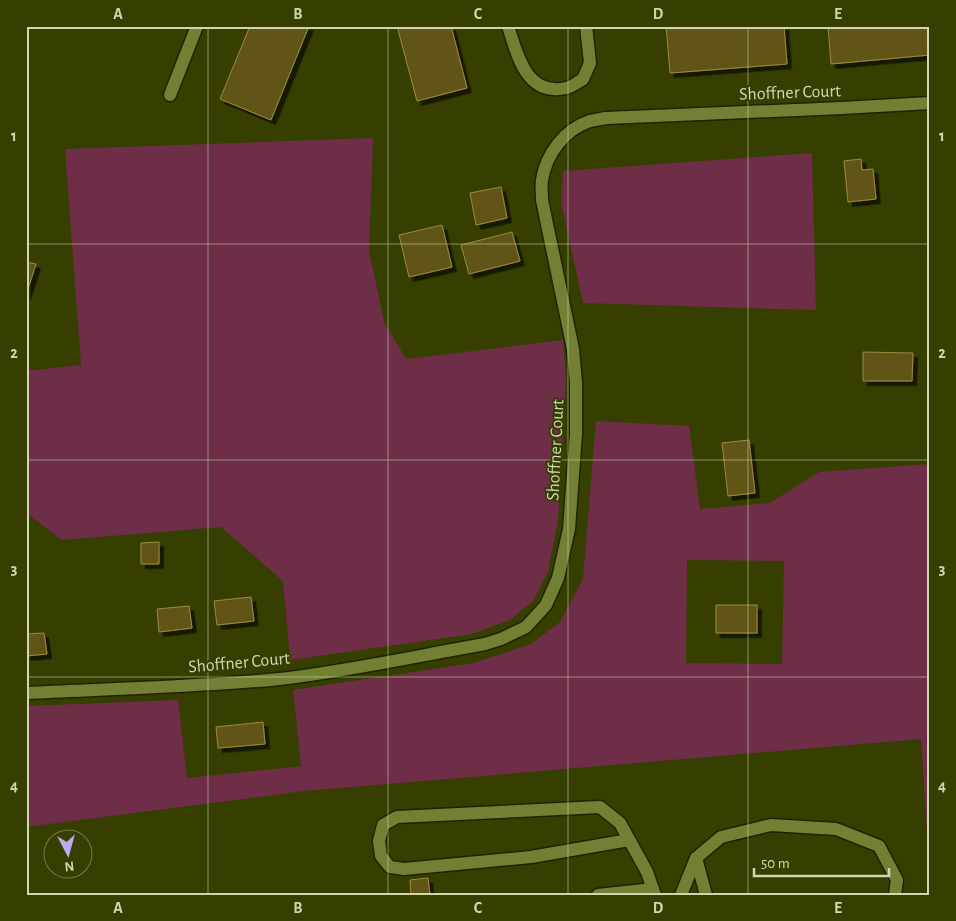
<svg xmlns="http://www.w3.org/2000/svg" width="956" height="921" font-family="'Alegreya Sans',sans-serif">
<defs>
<filter id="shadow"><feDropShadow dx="4.5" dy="4.5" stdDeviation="0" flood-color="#0009"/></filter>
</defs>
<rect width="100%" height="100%" fill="#363f00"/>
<g fill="#6e2e47" fill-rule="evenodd">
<polygon points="373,138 369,250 384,322 406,359 563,340 566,380 558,520 548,572 533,601 510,620 472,634 290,660 283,581 221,527 62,540 26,513 26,371 81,365 65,149"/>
<polygon points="812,153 816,310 583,303 561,202 563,171"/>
<path d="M596,421l93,5 11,83 70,-6 49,-31 111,-8v415l-9,-140 -617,52 -278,36v-121l152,-6 9,78 114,-12 -8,-76 180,-27 58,-19 29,-22 23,-43zM687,560l97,1 -2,103 -96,-1z"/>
</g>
<g fill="#605415" stroke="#9c8c3c" filter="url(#shadow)">
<polygon points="250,26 309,26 271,120 220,99"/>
<polygon points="397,26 451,26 467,88 417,101"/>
<polygon points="666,26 784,26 787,64 670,73"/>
<polygon points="828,26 930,26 930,55 831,64"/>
<polygon points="861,159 862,170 873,169 876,199 848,202 844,161"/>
<polygon points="501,187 507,218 476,225 470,193"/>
<polygon points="442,225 452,267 409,277 399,235"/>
<polygon points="512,232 520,261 469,274 461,245"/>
<polygon points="26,262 36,264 26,295"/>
<polygon points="863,352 913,353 912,381 863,381"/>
<polygon points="749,440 755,493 728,496 722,443"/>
<polygon points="159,542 159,564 141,564 141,543"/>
<polygon points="251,597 254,621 217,625 214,601"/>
<rect x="716" y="605" width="41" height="28"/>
<polygon points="189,606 192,628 159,632 157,609"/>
<polygon points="44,633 47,654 26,656 26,634"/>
<polygon points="263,722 265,744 218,748 216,727"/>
<polygon points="428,878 430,895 411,895 410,880"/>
</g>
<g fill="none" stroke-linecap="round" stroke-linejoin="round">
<g stroke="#1f2400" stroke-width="15">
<g id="minor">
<path d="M508,26c9,28 18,71 58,62 6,-1 12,-6 17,-9l7,-16 -4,-37"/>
<polyline points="170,95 197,26"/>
<path d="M26,693c85,-4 170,-6 254,-14 69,-8 137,-23 205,-35l16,-5 25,-12 20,-22 12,-27 11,-49 7,-95v-51l-3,-34 -31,-149c0,-7 -1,-14 0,-20 4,-26 23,-51 48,-59 5,-1 11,-2 16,-3l236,-10 88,-5"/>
<polyline points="629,840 531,857 404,869 390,867 381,856 379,841 383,825 397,817 600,807 620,823 647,872 655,895"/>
<polyline points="696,858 706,895"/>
<polyline points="598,895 653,889"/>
<polyline points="681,895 696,858 721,837 771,825 836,829 879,846 897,880 895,895"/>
</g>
</g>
<use href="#minor" stroke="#738034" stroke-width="12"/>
</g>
<path fill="none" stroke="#ced7b1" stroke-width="1" stroke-opacity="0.55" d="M208,26v869M388,26v869M568,26v869M748,26v869M26,244h904M26,460h904M26,677h904"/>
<g text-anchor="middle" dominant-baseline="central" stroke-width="4" stroke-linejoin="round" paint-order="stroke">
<g font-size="18" fill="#ced7b1" stroke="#363f00">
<text transform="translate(790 93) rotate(-2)">Shoffner Court</text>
<text transform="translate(556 450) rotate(-87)">Shoffner Court</text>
<text transform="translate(239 663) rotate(-5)">Shoffner Court</text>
</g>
</g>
<rect width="956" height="921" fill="none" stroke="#363f00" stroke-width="55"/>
<g transform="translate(68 854) rotate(174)"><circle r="24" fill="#363f00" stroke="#737c47"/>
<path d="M0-4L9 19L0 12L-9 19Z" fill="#c0a8f4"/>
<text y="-8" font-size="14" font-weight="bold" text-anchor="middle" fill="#ced7b1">N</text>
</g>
<path d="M754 868v8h135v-8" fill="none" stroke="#ced7b1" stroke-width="2.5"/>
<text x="761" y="868" font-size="15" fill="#ced7b1" stroke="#363f00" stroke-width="4" paint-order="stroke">50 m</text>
<rect x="28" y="28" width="900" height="866" fill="none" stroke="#ced7b1" stroke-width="2"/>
<g font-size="16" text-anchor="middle" font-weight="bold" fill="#ced7b1">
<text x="118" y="19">A</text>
<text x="298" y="19">B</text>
<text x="478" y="19">C</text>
<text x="658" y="19">D</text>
<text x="838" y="19">E</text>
<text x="14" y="141">1</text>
<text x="942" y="141">1</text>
<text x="14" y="358">2</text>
<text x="942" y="358">2</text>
<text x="14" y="574">3</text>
<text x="942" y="574">3</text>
<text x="14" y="791">4</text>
<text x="942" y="791">4</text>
<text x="118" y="913">A</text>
<text x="298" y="913">B</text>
<text x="478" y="913">C</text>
<text x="658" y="913">D</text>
<text x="838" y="913">E</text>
</g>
</svg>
